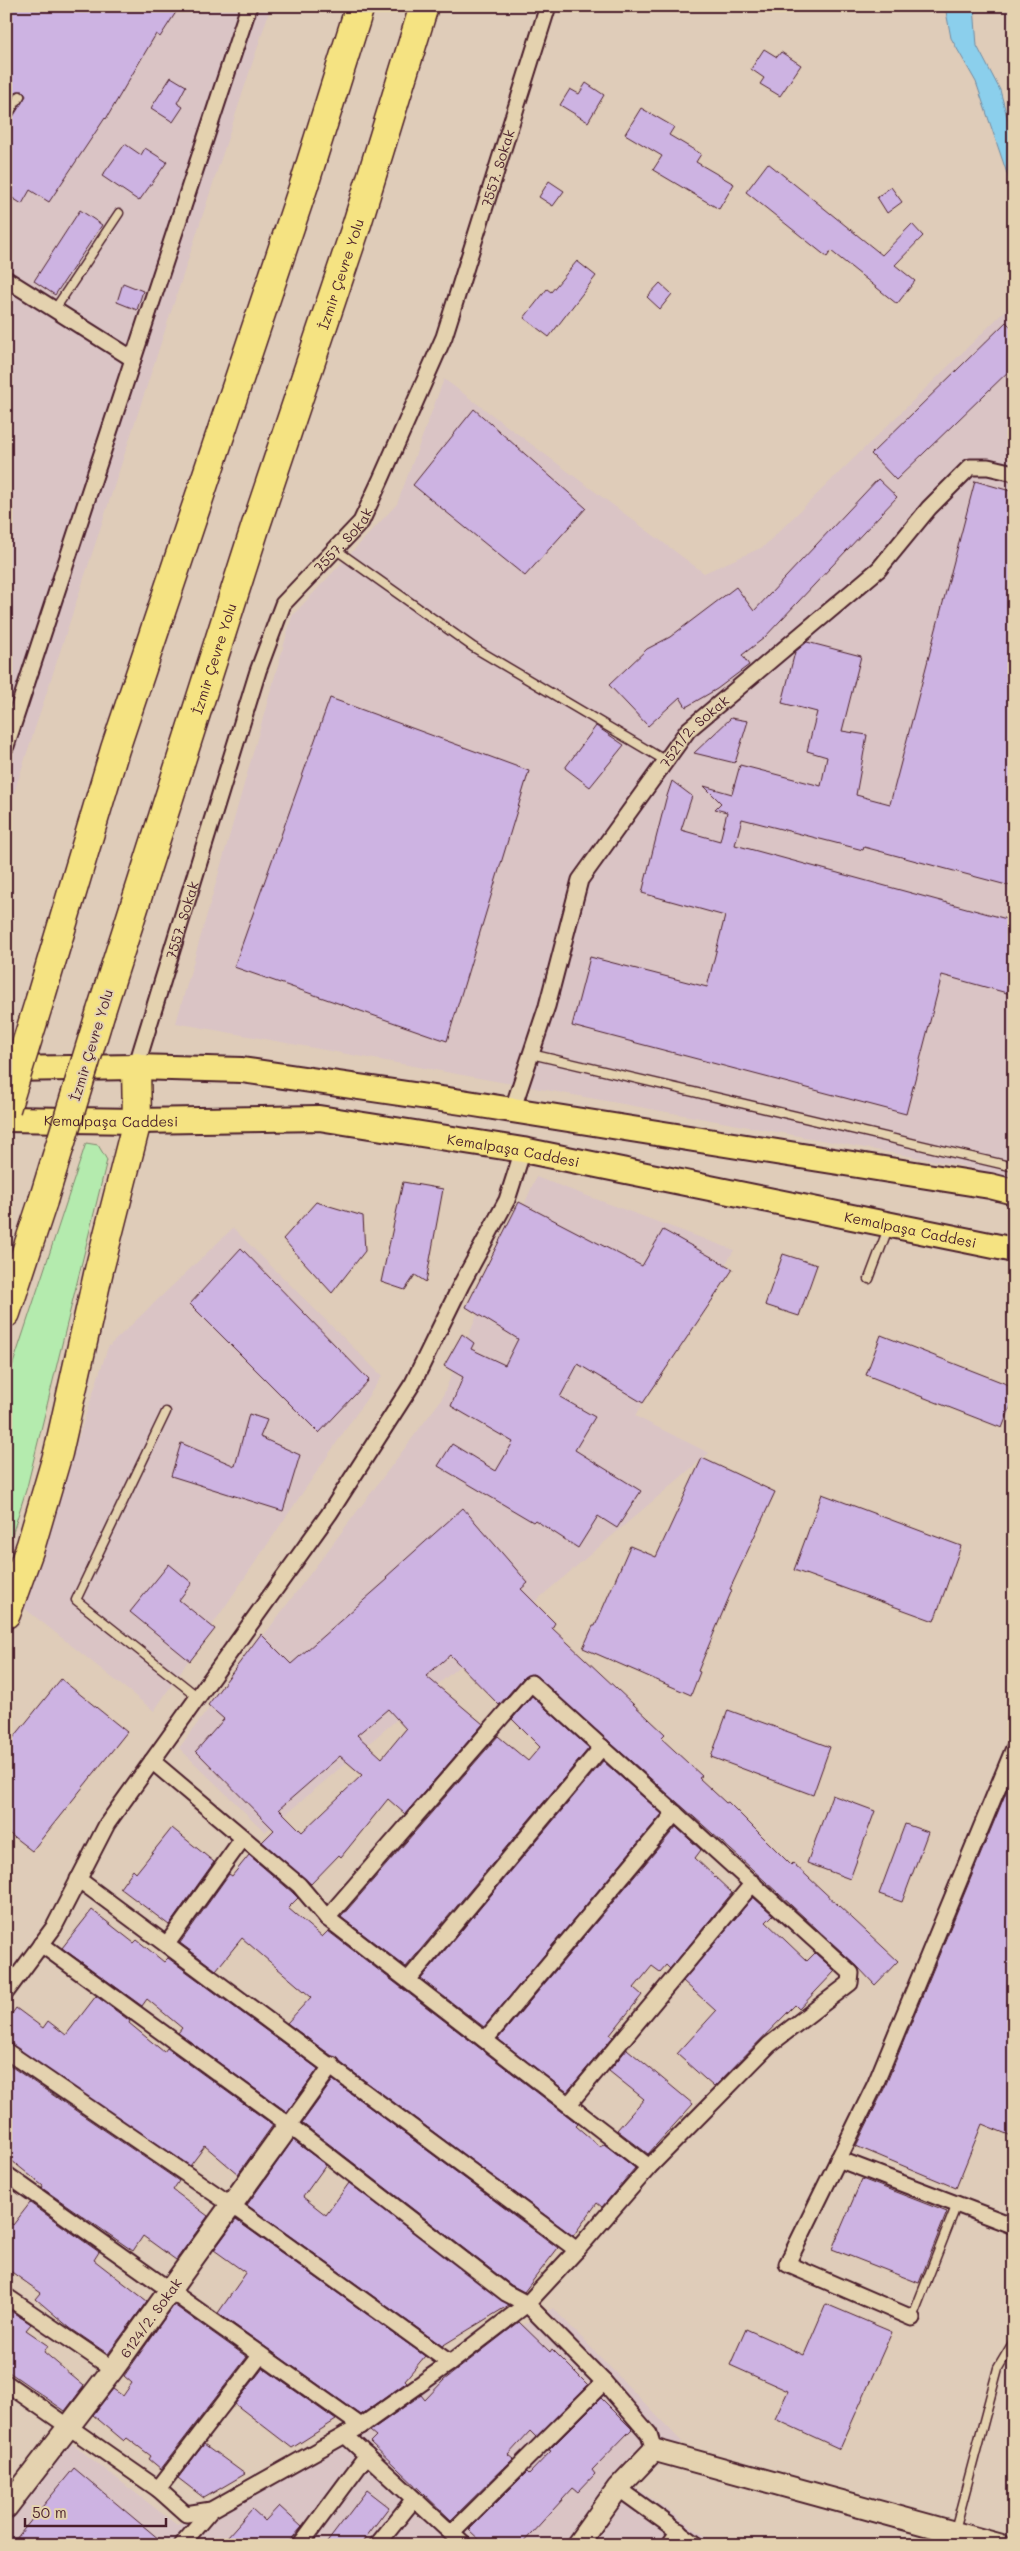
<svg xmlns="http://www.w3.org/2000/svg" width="1020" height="2551" font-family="Mali,sans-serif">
<rect width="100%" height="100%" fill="#dfccb9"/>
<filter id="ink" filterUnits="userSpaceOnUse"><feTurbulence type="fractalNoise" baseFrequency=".02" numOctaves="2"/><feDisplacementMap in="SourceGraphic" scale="10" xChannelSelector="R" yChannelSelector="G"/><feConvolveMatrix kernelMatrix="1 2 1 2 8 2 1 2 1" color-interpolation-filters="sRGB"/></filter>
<g filter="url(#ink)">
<g fill="#dac4c5">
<polygon points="6,6 271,6 6,817"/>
<polygon points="1014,302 1014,1180 959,1165 176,1023 292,616 397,504 444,379 704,573 763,547"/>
<polygon points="536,1177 734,1250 635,1416 709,1453 265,1832 179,1748 441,1400"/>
<polygon points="233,1228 382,1376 154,1711 23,1607 108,1347"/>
<polygon points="553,2308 682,2442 635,2487 718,2545 6,2545 6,2494 53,2429 177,2525"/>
</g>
<polygon fill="#b4ebae" stroke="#7f856c" points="86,1143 98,1145 107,1160 27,1487 6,1554 6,1385"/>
<polygon fill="#8bcfec" stroke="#71899f" points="945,6 974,6 977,46 1000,90 1014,143 1014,194 976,82 951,38"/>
<g fill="#cdb3e2" stroke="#4a1f2b" fill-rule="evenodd">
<polygon points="6,6 180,6 160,37 156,34 106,119 105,118 49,202 30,190 22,204 6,194 6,123 11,120 26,96 23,91 17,91 6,106"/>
<polygon points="764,49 777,57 781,52 801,65 780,96 760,84 764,78 751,69"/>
<polygon points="171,77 186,86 177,103 183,107 173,122 151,108"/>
<polygon points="586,83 604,95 588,122 560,105 570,89 579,94"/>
<polygon points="641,108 674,127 669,135 701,154 696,162 734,184 719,209 653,170 662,156 625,134"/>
<polygon points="125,144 141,155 145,148 167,162 139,201 102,176"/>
<polygon points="768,163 882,255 912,224 923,236 895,265 915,281 897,304 831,251 827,257 746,192"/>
<polygon points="549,181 564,191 553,206 539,197"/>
<polygon points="891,187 902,202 887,213 877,197"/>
<polygon points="80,210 102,225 55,295 34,281"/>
<polygon points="577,261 596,276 549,337 524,318 547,289 551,292"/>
<polygon points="123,283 143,291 137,310 117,302"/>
<polygon points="660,283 672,294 660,309 647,297"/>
<polygon points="1006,322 1014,330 1014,366 896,480 871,454"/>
<polygon points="474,409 586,508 525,576 413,485"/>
<polygon points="878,479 897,497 764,638 742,655 749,665 717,689 686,707 680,697 648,726 609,685 647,649 670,637 736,587 754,611"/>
<polygon points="975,481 1014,492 1014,887 864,847 863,850 742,819 735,845 1014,921 1014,995 942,975 906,1114 572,1026 590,957 707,987 725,916 642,893 666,799 672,781 692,796 681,830 720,841 727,812 715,809 721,803 704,786 732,794 740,765 821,786 827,757 807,751 817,712 782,703 795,652 807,642 861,656 842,731 867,735 856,795 890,804"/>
<polygon points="330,698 529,771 447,1041 234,967"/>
<polygon points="731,718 748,721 735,763 694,753"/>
<polygon points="596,726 624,745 590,787 565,768"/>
<polygon points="403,1182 443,1189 426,1282 415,1275 405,1290 381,1282"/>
<polygon points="316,1202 363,1216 365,1251 332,1293 283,1239"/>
<polygon points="519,1202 642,1266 663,1230 733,1269 643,1403 578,1364 560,1397 595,1417 575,1450 641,1491 617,1528 598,1516 578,1548 535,1520 533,1522 438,1466 452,1444 496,1471 513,1442 451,1406 463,1377 444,1366 462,1334 474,1343 471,1349 505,1365 518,1339 466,1307"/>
<polygon points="241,1248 369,1380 319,1433 190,1304"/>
<polygon points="783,1254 817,1265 799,1316 765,1305"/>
<polygon points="881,1335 1014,1387 1014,1398 1002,1428 866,1375"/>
<polygon points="249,1414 267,1420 260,1437 300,1455 283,1511 171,1476 181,1443 235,1466"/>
<polygon points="702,1458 775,1492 730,1589 732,1590 698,1671 700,1672 691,1695 583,1648 593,1626 595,1626 630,1546 656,1557"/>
<polygon points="822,1494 961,1546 934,1621 794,1570"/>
<path d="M463,1508l65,75 -7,6 34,34 -3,5 113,106 -4,4 41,38 -3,2 27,25 2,-1 63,63 2,-2 105,98 -23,24 -18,-19 -117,-108 -207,-184 -9,3 -25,28 -49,-50 -24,21 57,48 -78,90 -17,-15 -47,58 -2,-2 -28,29 -49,-42 12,-12 -78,-79 28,-32 -16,-14 53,-71 30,30 97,-85 -2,-2zM388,1709l18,20 -24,29 -25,-23zM340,1756l22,19 -60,57 -23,-23z"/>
<polygon points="169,1564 192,1583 179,1600 215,1629 190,1661 130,1612"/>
<polygon points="61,1679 127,1732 32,1851 6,1831 6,1747"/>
<polygon points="532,1696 589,1748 406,1967 341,1917 498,1736 528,1761 540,1747 512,1719"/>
<polygon points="728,1710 830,1747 813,1795 711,1757"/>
<polygon points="603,1761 662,1814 484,2027 421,1979"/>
<polygon points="1007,1790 1014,1793 1014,2137 982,2124 956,2188 856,2146 884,2089"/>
<polygon points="832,1795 875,1811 850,1879 807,1863"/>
<polygon points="905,1824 928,1832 902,1902 879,1894"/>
<polygon points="676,1827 701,1850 695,1858 732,1893 670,1969 666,1965 660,1972 652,1966 634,1988 642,1995 610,2035 613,2037 567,2092 498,2039"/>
<polygon points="172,1828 214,1862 169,1925 120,1888 133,1870 136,1873"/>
<polygon points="249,1855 292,1892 298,1898 288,1908 322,1937 328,1931 578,2124 576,2126 599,2146 604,2144 635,2168 602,2207 597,2203 573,2236 341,2063 338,2058 332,2056 287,2023 311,1997 242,1938 216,1970 180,1943 229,1874 232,1876"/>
<polygon points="753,1897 773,1915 766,1922 807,1961 815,1953 835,1971 799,2009 795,2005 714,2087 677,2054 716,2011 683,1981"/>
<polygon points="92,1910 134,1943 137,1940 164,1962 168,1958 318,2069 287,2112 178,2033 182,2028 147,1999 142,2006 62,1948"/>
<polygon points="96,1996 130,2021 129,2023 164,2052 167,2048 273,2125 238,2174 205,2146 190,2166 6,2042 6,2022 16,2008 43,2028 48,2021 66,2035"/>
<polygon points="627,2049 693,2104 648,2154 617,2130 644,2099 609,2071"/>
<polygon points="6,2063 179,2181 173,2190 208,2216 176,2260 143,2236 133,2251 42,2188 43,2186 6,2156"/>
<polygon points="333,2080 558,2248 524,2292 511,2285 302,2123"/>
<polygon points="293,2140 326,2165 303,2197 326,2215 349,2183 509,2305 442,2346 247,2205"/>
<polygon points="862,2179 947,2212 919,2283 832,2249"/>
<polygon points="30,2203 99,2252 94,2260 147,2301 108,2354 70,2328 36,2299 41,2293 6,2268 6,2219 13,2225"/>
<polygon points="236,2220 425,2356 405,2380 407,2382 361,2415 218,2313 246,2273 214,2250"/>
<polygon points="826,2304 892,2332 840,2449 775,2419 788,2391 730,2365 746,2329 804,2355"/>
<polygon points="174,2305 247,2357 161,2469 149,2459 151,2456 127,2438 124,2441 93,2415 113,2389 123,2396 132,2383 124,2376"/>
<polygon points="6,2308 31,2324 26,2330 48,2345 44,2352 84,2386 65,2411 6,2370"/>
<polygon points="519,2322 550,2352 552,2349 588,2385 536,2437 530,2431 508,2455 513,2459 451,2520 370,2442 376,2436 370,2431 421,2395 425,2400 444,2380"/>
<polygon points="263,2368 336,2420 292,2448 235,2404"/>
<polygon points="601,2398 632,2429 592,2470 595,2474 578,2492 573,2488 521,2545 485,2545 469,2530 527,2472 529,2474 551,2451 549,2450"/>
<polygon points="204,2444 245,2474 204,2498 178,2478"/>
<polygon points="74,2468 166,2545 11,2545"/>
<polygon points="367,2490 389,2507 360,2545 325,2545"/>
<polygon points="279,2506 302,2527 286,2545 220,2545 252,2509 265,2521"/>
</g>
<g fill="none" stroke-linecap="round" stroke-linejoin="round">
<g stroke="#4a1f2b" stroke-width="11">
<g id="lane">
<polyline points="6,117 20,96"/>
<polyline points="55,309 119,213"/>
<polyline points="335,549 473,647 666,761"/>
<polyline points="531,1054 1014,1167"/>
<polyline points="869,1279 889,1226"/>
<polyline points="166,1412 76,1600 198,1697"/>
<polyline points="912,2318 957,2204"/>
<polyline points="955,2530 998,2368 1014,2341"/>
</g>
</g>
<g stroke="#4a1f2b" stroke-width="19">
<g id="street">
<polyline points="6,279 133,359"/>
<polyline points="6,746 249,6"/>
<path id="s1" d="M136,1067l122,-396 25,-67 78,-82 20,-43 63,-142 104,-331"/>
<path id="s2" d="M512,1111l35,-105 33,-126 108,-150 191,-161 50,-61 41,-41h18l26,6"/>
<polyline points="152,1761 299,1885 327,1918 649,2167"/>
<polyline points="78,1879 577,2250"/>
<polyline points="41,1944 289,2125"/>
<polyline points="167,1944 243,1838"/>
<polyline points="408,1980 602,1747"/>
<polyline points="6,1992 54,1927 107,1824 329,1514 413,1383 461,1285 507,1200 523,1150"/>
<polyline points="485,2040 675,1813"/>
<polyline points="6,2051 230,2204 450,2363"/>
<polyline points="332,2065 289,2125 506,2293 527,2304 604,2382 649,2434 654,2450"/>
<polyline points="569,2104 753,1883"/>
<polyline points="838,2159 1014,2226"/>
<polyline points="6,2174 361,2426"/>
<polyline points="6,2296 113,2369"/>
<polyline points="912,2318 787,2264 875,2085 1014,1748"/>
<polyline points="6,2383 158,2489 186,2514 211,2510 361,2426 450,2363 527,2304 577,2250 649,2167 769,2045 850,1983 851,1973 531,1683 327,1918"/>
<polyline points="345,2435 464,2545"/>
<polyline points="618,2488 697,2545"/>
<polyline points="158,2489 260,2356"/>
<polyline points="452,2533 604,2382"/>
<polyline points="181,2545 211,2510"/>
<polyline points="300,2545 367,2455"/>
<polyline points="377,2545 414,2499"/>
<polyline points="669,2545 679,2531"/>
</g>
</g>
<g stroke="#4a1f2b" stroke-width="25">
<g id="secondary">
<path id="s3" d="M6,2508l107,-139 176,-244"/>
<polyline points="577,2545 618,2488 654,2450 1000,2545"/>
</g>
</g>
<g stroke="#4a1f2b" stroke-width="28">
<g id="primary">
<polyline points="6,1069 136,1067 242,1070 462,1102 990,1186 1014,1192"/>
<path id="s4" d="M6,1119l131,2 182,-3 204,32 491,100"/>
</g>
</g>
<g stroke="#4a1f2b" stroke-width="31">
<g id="highway">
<polyline points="41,996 115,749 304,185 360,6"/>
<path id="s5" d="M101,1011l155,-486 100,-298 68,-221"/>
<polyline points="6,1313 43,1201"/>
<polyline points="6,1614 31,1545 58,1453 99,1270 137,1121 136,1067"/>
</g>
</g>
<use href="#lane" stroke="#e4d2af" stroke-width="8"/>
<use href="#street" stroke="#e4d2af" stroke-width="15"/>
<use href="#secondary" stroke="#e4d2af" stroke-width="21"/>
<use href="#primary" stroke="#f5e382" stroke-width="24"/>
<use href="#highway" stroke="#f5e382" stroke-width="28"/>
<g stroke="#4a1f2b" stroke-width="31" stroke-linecap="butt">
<g id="highway-bridge">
<polyline points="6,1109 41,996"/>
<polyline points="43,1201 101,1011"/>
</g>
</g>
<use href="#highway-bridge" stroke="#f5e382" stroke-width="28"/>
</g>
</g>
<g text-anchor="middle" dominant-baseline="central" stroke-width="4" stroke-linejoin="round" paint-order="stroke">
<g font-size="14" fill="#4a1f2b" stroke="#e4d2af">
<text stroke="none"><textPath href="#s1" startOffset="979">7557. Sokak</textPath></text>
<text stroke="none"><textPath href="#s5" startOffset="775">İzmir Çevre Yolu</textPath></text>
<text stroke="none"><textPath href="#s1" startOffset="574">7557. Sokak</textPath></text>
<text stroke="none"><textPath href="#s5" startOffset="370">İzmir Çevre Yolu</textPath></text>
<text stroke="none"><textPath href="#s2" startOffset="429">7521/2. Sokak</textPath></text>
<text stroke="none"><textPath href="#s1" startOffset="154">7557. Sokak</textPath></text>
<text transform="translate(91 1045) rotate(-73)">İzmir Çevre Yolu</text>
<text stroke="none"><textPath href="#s4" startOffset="105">Kemalpaşa Caddesi</textPath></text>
<text stroke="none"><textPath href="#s4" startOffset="510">Kemalpaşa Caddesi</textPath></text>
<text stroke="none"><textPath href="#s4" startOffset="915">Kemalpaşa Caddesi</textPath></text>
<text stroke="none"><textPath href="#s3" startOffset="239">6124/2. Sokak</textPath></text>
</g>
</g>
<rect width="1020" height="2551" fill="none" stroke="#e4d2af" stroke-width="25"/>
<rect x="12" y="12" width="995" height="2526" fill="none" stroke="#4a1f2b" stroke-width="2" filter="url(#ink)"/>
<path d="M25 2518v8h141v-8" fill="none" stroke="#4a1f2b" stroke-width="2.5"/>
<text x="32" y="2518" font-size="15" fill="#4a1f2b" stroke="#e4d2af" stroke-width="4" paint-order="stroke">50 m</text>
</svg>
